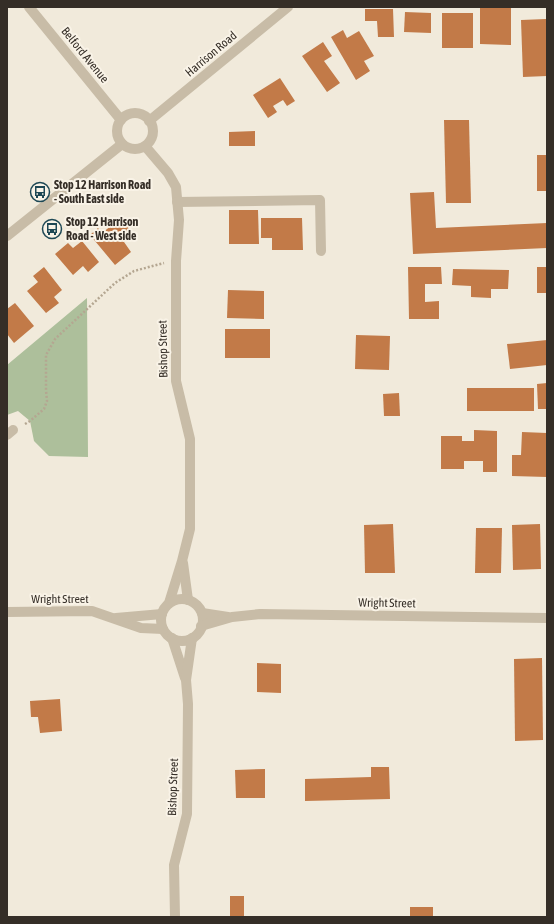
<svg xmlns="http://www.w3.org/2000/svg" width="554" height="924" font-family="'Asap Condensed',sans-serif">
<rect width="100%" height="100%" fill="#f1eadb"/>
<polygon fill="#adbf9b" points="87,298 88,457 49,456 34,441 30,421 18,411 7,415 7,365"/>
<g fill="#c27a48">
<polygon points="480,8 511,8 511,45 480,44"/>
<polygon points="365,9 393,9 394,37 378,37 377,21 365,21"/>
<polygon points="405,12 431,13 431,33 404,32"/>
<rect x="442" y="13" width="31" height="35"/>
<polygon points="546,19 547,76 523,77 521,20"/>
<polygon points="343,30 347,38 359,31 374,56 364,61 370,71 356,80 331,37"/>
<polygon points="323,42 332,56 324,61 340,83 327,92 302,56"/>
<polygon points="280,78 295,101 287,106 283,100 273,106 277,112 268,118 253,95"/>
<polygon points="444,120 469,120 471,203 446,203"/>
<polygon points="255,131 255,146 229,146 229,132"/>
<rect x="537" y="155" width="10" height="36"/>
<polygon points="434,192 436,228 547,223 547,248 413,254 410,193"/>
<polygon points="229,210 258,210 259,244 229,244"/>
<polygon points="121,218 133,234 124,242 131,252 115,265 90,235 98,228 102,233"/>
<polygon points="261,218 302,218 303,250 272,250 272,238 261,238"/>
<polygon points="82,241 99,262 88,272 83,266 73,275 55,254 68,243 73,248"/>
<polygon points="44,267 62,290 54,297 59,303 46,313 27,291 38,282 33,276"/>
<polygon points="408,267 441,267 442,284 425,284 425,302 439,301 439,319 409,319"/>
<rect x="537" y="267" width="10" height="26"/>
<polygon points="453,269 509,270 508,289 491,289 491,298 471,297 471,286 452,285"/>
<polygon points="228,290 264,291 264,319 227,318"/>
<polygon points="15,303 34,326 14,343 7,334 7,309"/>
<rect x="225" y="329" width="45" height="29"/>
<polygon points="356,335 390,336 389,370 355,369"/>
<polygon points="547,340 547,365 510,369 507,344"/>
<polygon points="547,383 547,409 538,409 537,384"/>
<rect x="467" y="388" width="67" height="23"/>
<polygon points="399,393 400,416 384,416 383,394"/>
<polygon points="474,430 497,431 497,472 483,472 483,461 464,461 464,469 441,469 441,436 462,436 462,441 474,441"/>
<polygon points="522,432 547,433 547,477 512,476 512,455 521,455"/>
<polygon points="393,524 395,573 365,573 364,525"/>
<polygon points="540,524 541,569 513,570 512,525"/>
<polygon points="476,528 502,528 501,573 475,573"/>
<polygon points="542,658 543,740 515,741 514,659"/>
<polygon points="257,663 281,664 281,693 257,692"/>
<polygon points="60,699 62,731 40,733 38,717 31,717 30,701"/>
<polygon points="371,767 389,767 390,799 305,801 305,779 371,777"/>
<polygon points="265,769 265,798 236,798 235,770"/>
<rect x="230" y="896" width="14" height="21"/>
<rect x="410" y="907" width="23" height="10"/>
</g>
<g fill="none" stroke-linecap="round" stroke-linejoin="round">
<polyline stroke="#b4a691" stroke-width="2.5" stroke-dasharray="2 2" stroke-linecap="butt" points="25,424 30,421 44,409 47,401 46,390 46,355 55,339 115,283 134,271 164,263"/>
<g stroke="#c8bca7" stroke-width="10">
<polyline points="29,7 121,120"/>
<polyline points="145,146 168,173 176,187 179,220 176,261 176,381 190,439 190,529 182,561 169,603"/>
<polyline points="177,202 320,200 321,251"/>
<polyline points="7,435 13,430"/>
<polyline points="183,563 188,600"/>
<circle cx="182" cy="620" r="21"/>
<polyline points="7,612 92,611 141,628 163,629"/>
<polyline points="202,613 228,617"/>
<polyline points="116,618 162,614"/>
<polyline points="201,626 232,617 260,614 547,618"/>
<polyline points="172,638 185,678"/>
<polyline points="175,917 174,865 187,814 188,704 186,680 192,638"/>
</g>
<g stroke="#c8bca7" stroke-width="10">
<circle cx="135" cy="131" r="18"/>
<polyline points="149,121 288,7"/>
<polyline points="7,236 122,144"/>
</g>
</g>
<defs>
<g id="bus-ring" transform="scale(1)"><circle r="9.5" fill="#f9f3e7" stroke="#1e4855" stroke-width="1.5"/><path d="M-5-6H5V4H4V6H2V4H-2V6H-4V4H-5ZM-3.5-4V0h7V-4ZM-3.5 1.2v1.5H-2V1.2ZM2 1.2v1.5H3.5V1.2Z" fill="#1e4855"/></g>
</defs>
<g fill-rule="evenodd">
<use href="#bus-ring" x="40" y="192"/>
<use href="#bus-ring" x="52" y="229"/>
</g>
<g text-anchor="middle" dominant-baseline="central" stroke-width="4" stroke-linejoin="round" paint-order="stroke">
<g font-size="12" fill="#352e27" stroke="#f9f3e7">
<text transform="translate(211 54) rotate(-40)">Harrison Road</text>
<text transform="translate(85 55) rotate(51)">Belford Avenue</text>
<text transform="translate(163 349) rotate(-91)">Bishop Street</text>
<text x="60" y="599">Wright Street</text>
<text transform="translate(387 603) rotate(1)">Wright Street</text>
<text transform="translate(173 787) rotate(-88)">Bishop Street</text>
</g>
<g font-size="12" font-weight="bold" fill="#352e27" stroke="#f9f3e7" text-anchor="start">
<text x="54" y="185">Stop 12 Harrison Road<tspan x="54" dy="14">- South East side</tspan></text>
<text x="66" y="222">Stop 12 Harrison<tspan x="66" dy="14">Road - West side</tspan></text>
</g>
</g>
<rect width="554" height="924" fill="none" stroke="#352e27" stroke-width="16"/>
</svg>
